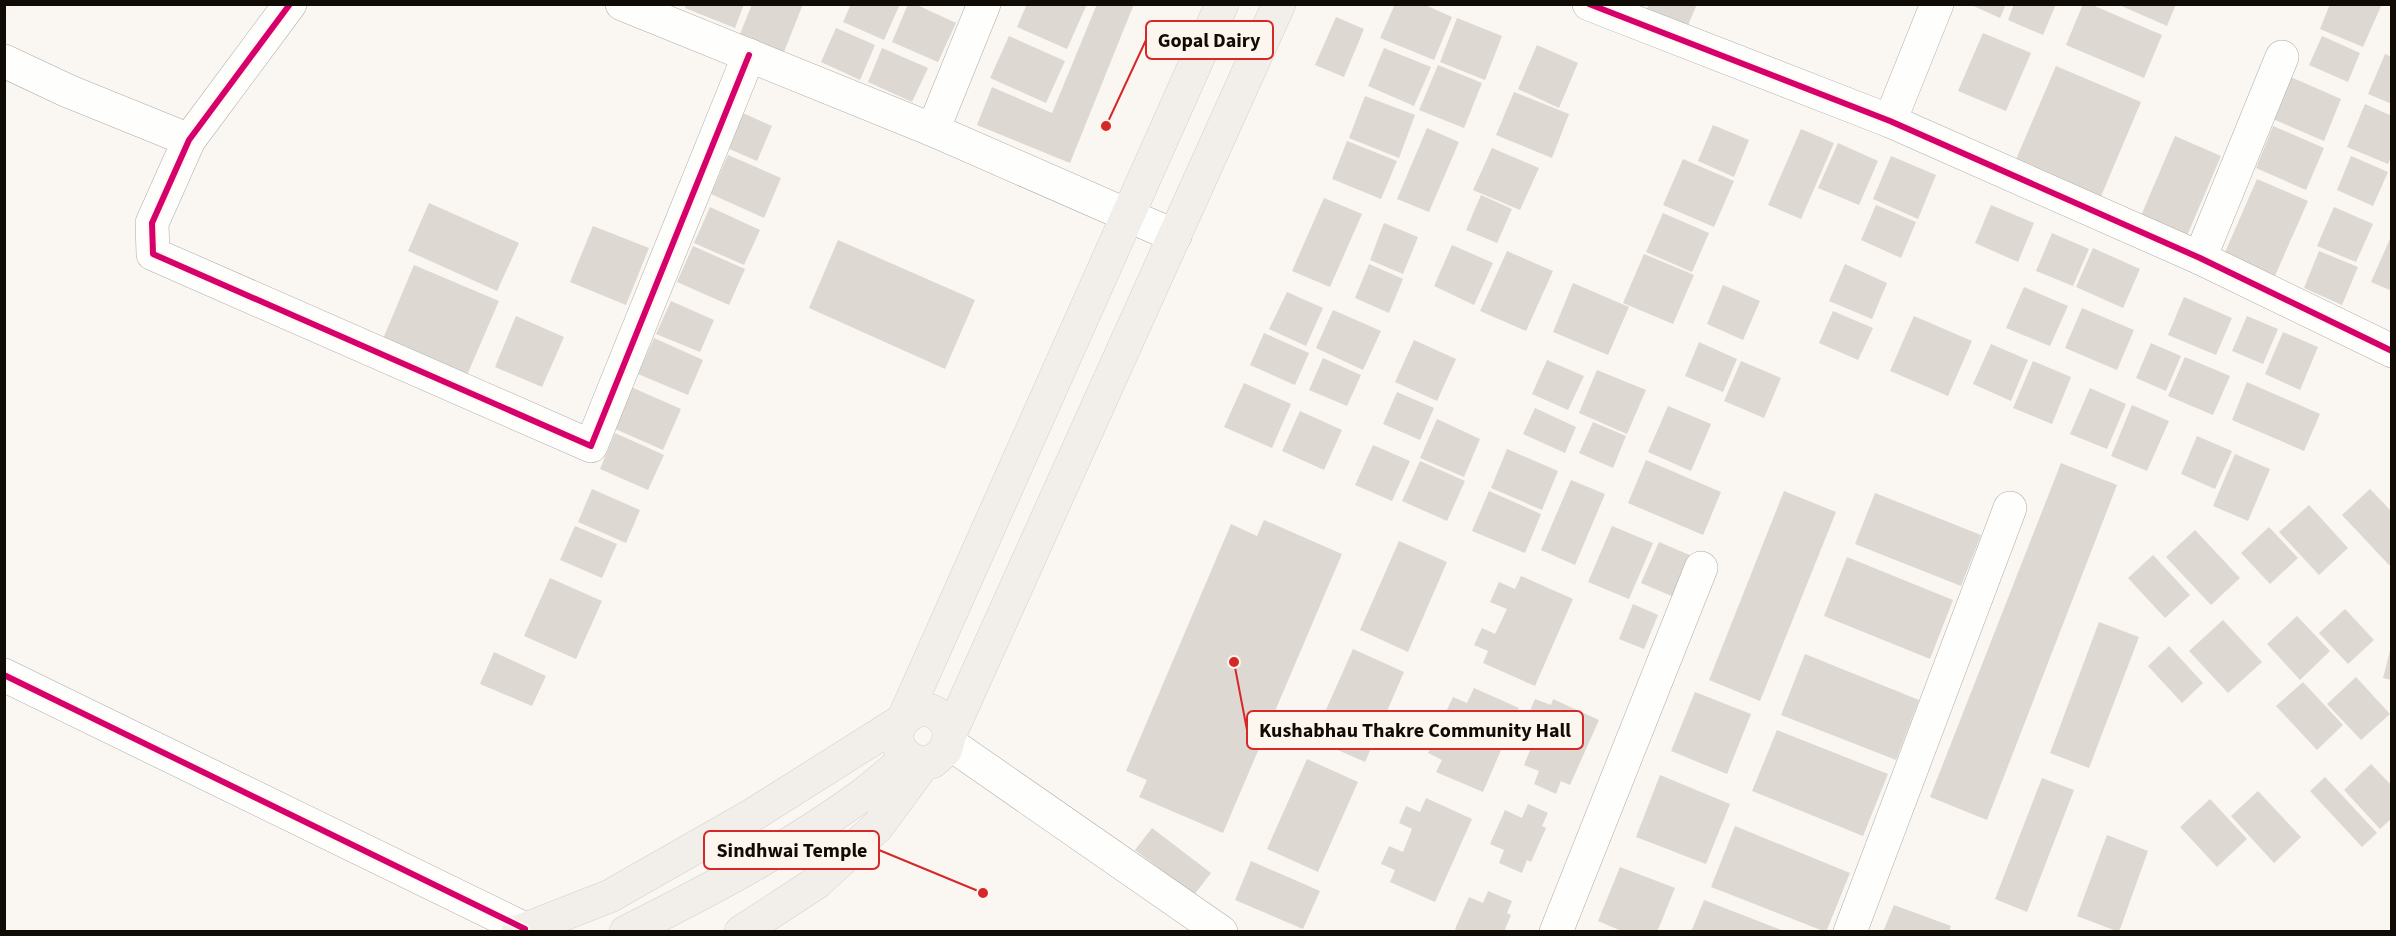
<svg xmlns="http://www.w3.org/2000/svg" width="2396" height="936" font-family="'Source Sans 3',sans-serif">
<rect width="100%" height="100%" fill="#faf6f2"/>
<g fill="#ded8d3">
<polygon points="686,4 744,4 735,28 685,8"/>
<polygon points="752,4 803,4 784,52 740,34"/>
<polygon points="851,4 900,4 884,40 843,22"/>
<polygon points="908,4 915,4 956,23 938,62 892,42"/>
<polygon points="1027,4 1087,4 1067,49 1017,27"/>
<polygon points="1097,4 1134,4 1070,163 977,125 992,87 1052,113"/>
<polygon points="1395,4 1423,4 1452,17 1434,60 1380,38"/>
<polygon points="1649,4 1697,4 1686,30 1645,13"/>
<polygon points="1969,4 2006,4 2000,18"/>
<polygon points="2014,4 2056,4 2043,35 2008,20"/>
<polygon points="2083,4 2090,4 2162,35 2144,78 2066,45"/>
<polygon points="2117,4 2176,4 2167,26"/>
<polygon points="2330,4 2381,6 2363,47 2320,29"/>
<polygon points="1336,17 1364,29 1344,77 1315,65"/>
<polygon points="1457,18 1502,36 1485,80 1440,62"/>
<polygon points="836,28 875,45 860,80 821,62"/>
<polygon points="1983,33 2031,53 2006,111 1958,91"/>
<polygon points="1009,36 1065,61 1046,103 990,78"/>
<polygon points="2322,36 2360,53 2348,82 2309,65"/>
<polygon points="1537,45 1578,63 1559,108 1518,89"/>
<polygon points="882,48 928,68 912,102 868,82"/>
<polygon points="1384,48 1431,67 1414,106 1368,86"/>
<polygon points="2385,54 2392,57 2392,104 2368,94"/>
<polygon points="1438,65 1482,83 1464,128 1419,110"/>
<polygon points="2056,66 2141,102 2099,201 2014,164"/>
<polygon points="2286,75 2341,99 2324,141 2268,117"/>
<polygon points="1514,92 1569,114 1552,158 1496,135"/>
<polygon points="1365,96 1415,115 1399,158 1349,138"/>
<polygon points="2365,104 2392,116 2392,155 2388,164 2347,147"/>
<polygon points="743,113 772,126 757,161 727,148"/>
<polygon points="1713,125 1749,140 1734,177 1698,161"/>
<polygon points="2273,126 2324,148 2306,190 2256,168"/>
<polygon points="1427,128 1459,142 1429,212 1397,199"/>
<polygon points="1801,129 1834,143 1801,219 1768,205"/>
<polygon points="2175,136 2221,156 2186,238 2140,218"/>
<polygon points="1347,141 1397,161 1381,199 1332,179"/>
<polygon points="1838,143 1878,161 1859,205 1818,188"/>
<polygon points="1492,148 1539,168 1520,210 1473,190"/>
<polygon points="728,155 781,178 764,218 711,194"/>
<polygon points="1891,156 1936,175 1918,219 1873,199"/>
<polygon points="2351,156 2388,172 2373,206 2337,190"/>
<polygon points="1683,159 1734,181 1714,227 1663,205"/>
<polygon points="2257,179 2308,201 2274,278 2223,257"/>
<polygon points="1481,195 1512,209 1497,243 1466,230"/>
<polygon points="1324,198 1362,214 1330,287 1292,271"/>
<polygon points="429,203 519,243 497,291 408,251"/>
<polygon points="1876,205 1916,222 1901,258 1861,240"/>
<polygon points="1991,205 2034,223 2018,262 1975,243"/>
<polygon points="710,207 760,230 744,265 694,243"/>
<polygon points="2334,207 2373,224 2356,262 2317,246"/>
<polygon points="1663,213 1709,233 1692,272 1646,252"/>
<polygon points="1384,223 1418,237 1403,274 1370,260"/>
<polygon points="593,226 649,248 626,305 570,282"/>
<polygon points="2052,233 2089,249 2073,286 2036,271"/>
<polygon points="2392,234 2392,291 2371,282"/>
<polygon points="838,240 975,300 945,369 809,308"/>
<polygon points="1452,245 1493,263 1474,305 1434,286"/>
<polygon points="693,246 745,269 729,305 677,282"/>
<polygon points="2093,248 2140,269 2123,308 2076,287"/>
<polygon points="1507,251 1553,271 1526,331 1480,311"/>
<polygon points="2319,251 2358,267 2342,305 2304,288"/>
<polygon points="1644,254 1694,275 1673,324 1623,303"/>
<polygon points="1369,264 1403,279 1389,313 1355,298"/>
<polygon points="1845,264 1887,283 1872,319 1829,301"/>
<polygon points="414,265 499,301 464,382 380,346"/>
<polygon points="1573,283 1629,307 1608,355 1553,332"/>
<polygon points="1723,285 1760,301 1743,340 1707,324"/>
<polygon points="2024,287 2068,306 2050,346 2006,328"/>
<polygon points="1287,292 1323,308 1306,346 1269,329"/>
<polygon points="2184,297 2232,318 2216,355 2168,335"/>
<polygon points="671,301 714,320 700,352 656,334"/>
<polygon points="2082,308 2134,330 2117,370 2065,348"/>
<polygon points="1333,310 1381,331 1363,370 1316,348"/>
<polygon points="1833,311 1873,328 1858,360 1819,343"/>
<polygon points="516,316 564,337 542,387 495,367"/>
<polygon points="1914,316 1972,341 1948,396 1890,371"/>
<polygon points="2247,316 2278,329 2263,364 2232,351"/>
<polygon points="2283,332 2318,347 2300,390 2265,374"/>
<polygon points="1264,333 1309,353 1295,385 1250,365"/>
<polygon points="654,338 703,360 688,395 638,374"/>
<polygon points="1414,340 1456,359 1437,401 1395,382"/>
<polygon points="1699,342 1737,359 1723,392 1685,376"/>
<polygon points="2151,343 2181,356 2166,391 2136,378"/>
<polygon points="1991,344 2028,360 2011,401 1973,384"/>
<polygon points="2185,357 2230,376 2213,415 2168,396"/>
<polygon points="1323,358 1361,375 1347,406 1309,390"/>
<polygon points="1547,360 1584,376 1568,410 1532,394"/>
<polygon points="1741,361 1781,378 1764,418 1724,401"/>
<polygon points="2033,361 2071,377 2052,424 2013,408"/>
<polygon points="1597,370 1646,390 1627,434 1579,413"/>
<polygon points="2247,382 2320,414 2304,451 2232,420"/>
<polygon points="1244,383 1291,404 1272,448 1224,427"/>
<polygon points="631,387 681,409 663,450 613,428"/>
<polygon points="2090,388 2126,404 2107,449 2070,434"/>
<polygon points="1397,392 1434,408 1420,440 1383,424"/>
<polygon points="2132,405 2169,421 2147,471 2111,456"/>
<polygon points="1668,406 1711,424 1691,471 1648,452"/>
<polygon points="1535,408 1576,427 1565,453 1523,434"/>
<polygon points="1300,411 1342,430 1324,470 1282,451"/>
<polygon points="1437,419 1480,439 1464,477 1420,458"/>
<polygon points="1593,422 1626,436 1613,468 1579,453"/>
<polygon points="615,433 664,455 648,490 600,469"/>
<polygon points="2197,436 2232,451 2215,489 2181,474"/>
<polygon points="1373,445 1410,461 1392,501 1355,485"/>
<polygon points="1507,449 1558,471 1542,510 1491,488"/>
<polygon points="2235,454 2270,469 2248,521 2213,506"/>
<polygon points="1646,460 1721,492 1703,535 1628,503"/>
<polygon points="1420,461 1465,481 1447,521 1402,501"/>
<polygon points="2061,463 2117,485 1987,820 1930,797"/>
<polygon points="1571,480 1605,494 1575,565 1541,550"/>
<polygon points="592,489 640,510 626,543 578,522"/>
<polygon points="2370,489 2392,512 2392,563 2389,565 2342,515"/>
<polygon points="1489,491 1541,514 1525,553 1472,531"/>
<polygon points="1784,491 1836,512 1760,701 1709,680"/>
<polygon points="1875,493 1981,535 1961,586 1855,544"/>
<polygon points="2309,505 2348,548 2319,575 2279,532"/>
<polygon points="1264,520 1342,554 1223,833 1139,797 1147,780 1126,771 1231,524 1257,536"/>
<polygon points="575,526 617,544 602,578 560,560"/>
<polygon points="1612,526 1653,543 1629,599 1588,582"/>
<polygon points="2269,527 2298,558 2270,584 2241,553"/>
<polygon points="2195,530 2240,578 2211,605 2166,557"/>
<polygon points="1399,541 1447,562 1408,652 1360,630"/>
<polygon points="1659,542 1699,559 1681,600 1641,583"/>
<polygon points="2153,555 2190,595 2165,618 2128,578"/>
<polygon points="1847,557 1953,600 1930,659 1824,616"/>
<polygon points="1521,576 1573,599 1535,686 1483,663 1488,651 1474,645 1482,628 1495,634 1507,609 1490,602 1499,582 1515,589"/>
<polygon points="550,578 602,601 576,659 524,636"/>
<polygon points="1633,604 1658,615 1644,649 1619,639"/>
<polygon points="2345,609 2374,640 2348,664 2319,633"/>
<polygon points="2297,616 2330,651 2300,680 2267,644"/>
<polygon points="2223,620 2262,662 2228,693 2189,651"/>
<polygon points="2099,622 2139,637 2089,768 2050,753"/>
<polygon points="2169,646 2203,683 2182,703 2148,666"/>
<polygon points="2391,647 2392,647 2392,680 2383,678"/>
<polygon points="1353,649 1404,672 1365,762 1313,739"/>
<polygon points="494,652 546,676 532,706 480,684"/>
<polygon points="1805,654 1919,700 1896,760 1781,715"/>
<polygon points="2356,677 2390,714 2361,740 2327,704"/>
<polygon points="2303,682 2343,725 2317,750 2276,706"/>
<polygon points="1474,688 1519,708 1483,792 1436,772 1442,760 1428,753 1436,737 1449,743 1459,719 1445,714 1453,697 1467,703"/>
<polygon points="1695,692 1751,714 1727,774 1671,751"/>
<polygon points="1535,699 1551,705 1553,699 1599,720 1570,785 1561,781 1556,794 1534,784 1539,771 1524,765 1531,748 1517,741"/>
<polygon points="1777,730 1888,774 1863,836 1752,791"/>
<polygon points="1307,759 1358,782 1318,872 1267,849"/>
<polygon points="2371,764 2392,786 2392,818 2380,829 2344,790"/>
<polygon points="1660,775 1730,804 1706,864 1636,837"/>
<polygon points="2325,777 2377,833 2362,847 2310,791"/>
<polygon points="2042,778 2074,790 2027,912 1995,899"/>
<polygon points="2258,791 2301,837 2274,863 2231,816"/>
<polygon points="1426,798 1472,819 1435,902 1390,882 1395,870 1381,864 1389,846 1403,852 1412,829 1399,823 1406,806 1420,812"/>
<polygon points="2210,799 2247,839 2217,867 2180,827"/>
<polygon points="1528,804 1548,813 1542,826 1546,828 1531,862 1527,860 1522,873 1499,863 1504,850 1490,844 1505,810 1522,818"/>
<polygon points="1735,826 1850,873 1826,932 1711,887"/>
<polygon points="1152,828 1211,873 1194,895 1135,850"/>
<polygon points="2107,835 2148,851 2119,932 2077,916"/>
<polygon points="1251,861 1320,891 1303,929 1235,900"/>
<polygon points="1620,867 1675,888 1657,932 1624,932 1598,921"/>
<polygon points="1488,891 1512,901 1507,913 1511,915 1504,932 1461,932 1455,929 1469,897 1483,903"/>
<polygon points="1704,900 1784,931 1783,932 1691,932"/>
<polygon points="1894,905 1951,926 1949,932 1883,932"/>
</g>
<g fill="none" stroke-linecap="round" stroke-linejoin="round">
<g stroke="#b0aba6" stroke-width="34">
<g id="minor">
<polyline points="290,4 189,140 152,223 153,254 591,446 749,55"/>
<polyline points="622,4 933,130 1175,236"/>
<polyline points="1589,4 1890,121 2200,258 2392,351"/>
<polyline points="4,61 68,91 189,140"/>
<polyline points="1890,121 1937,4"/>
<polyline points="933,130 984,4"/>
<polyline points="2200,258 2282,57"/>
<polyline points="4,675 525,929"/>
<polyline points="949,743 1221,932"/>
<polyline points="1556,932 1701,568"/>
<polyline points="1850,932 2010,508"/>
</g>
</g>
<g stroke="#d3d0cd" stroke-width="34">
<g id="major">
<path d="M950,734c-9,-34 -46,-31 -54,2 3,19 17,29 36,26l13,-11 5,-17 329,-730"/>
<polyline points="518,932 610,896 754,814 903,720 1222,4"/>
<path d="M626,932c80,-40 162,-83 235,-136 16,-12 31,-26 46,-38"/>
<polyline points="741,932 816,883 877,827 924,763"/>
</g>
</g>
<use href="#minor" stroke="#fefefd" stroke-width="33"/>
<use href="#major" stroke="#f2eee9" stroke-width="33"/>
<g stroke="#fdf6ee" stroke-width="10">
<g id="cycleway">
<polyline points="290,4 189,140 152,223 153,254 591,446 749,55"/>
<polyline points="1589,4 1890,121 2200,258 2392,351"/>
<polyline points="4,675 525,929"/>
</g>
</g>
<use href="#cycleway" stroke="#d6006c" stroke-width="6"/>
</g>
<path fill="none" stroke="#d62828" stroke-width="2" d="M1106 126L1146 40M1234 662L1247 730M983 893L879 850"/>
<g fill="#d62828" stroke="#fdf6ee" stroke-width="2">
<circle cx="1106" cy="126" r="6"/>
<circle cx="1234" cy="662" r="6"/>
<circle cx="983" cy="893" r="6"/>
</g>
<g fill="#fdf6ee" stroke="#d62828" stroke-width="2">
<rect x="1146" y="21" width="127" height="38" rx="6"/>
<rect x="1247" y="711" width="336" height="38" rx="6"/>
<rect x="704" y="831" width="175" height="38" rx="6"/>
</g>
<g font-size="20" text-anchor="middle" font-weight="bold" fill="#110b05">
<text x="1209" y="47">Gopal Dairy</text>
<text x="1415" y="737">Kushabhau Thakre Community Hall</text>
<text x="792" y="857">Sindhwai Temple</text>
</g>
<rect width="2396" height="936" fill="none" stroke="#110b05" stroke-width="12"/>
</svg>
